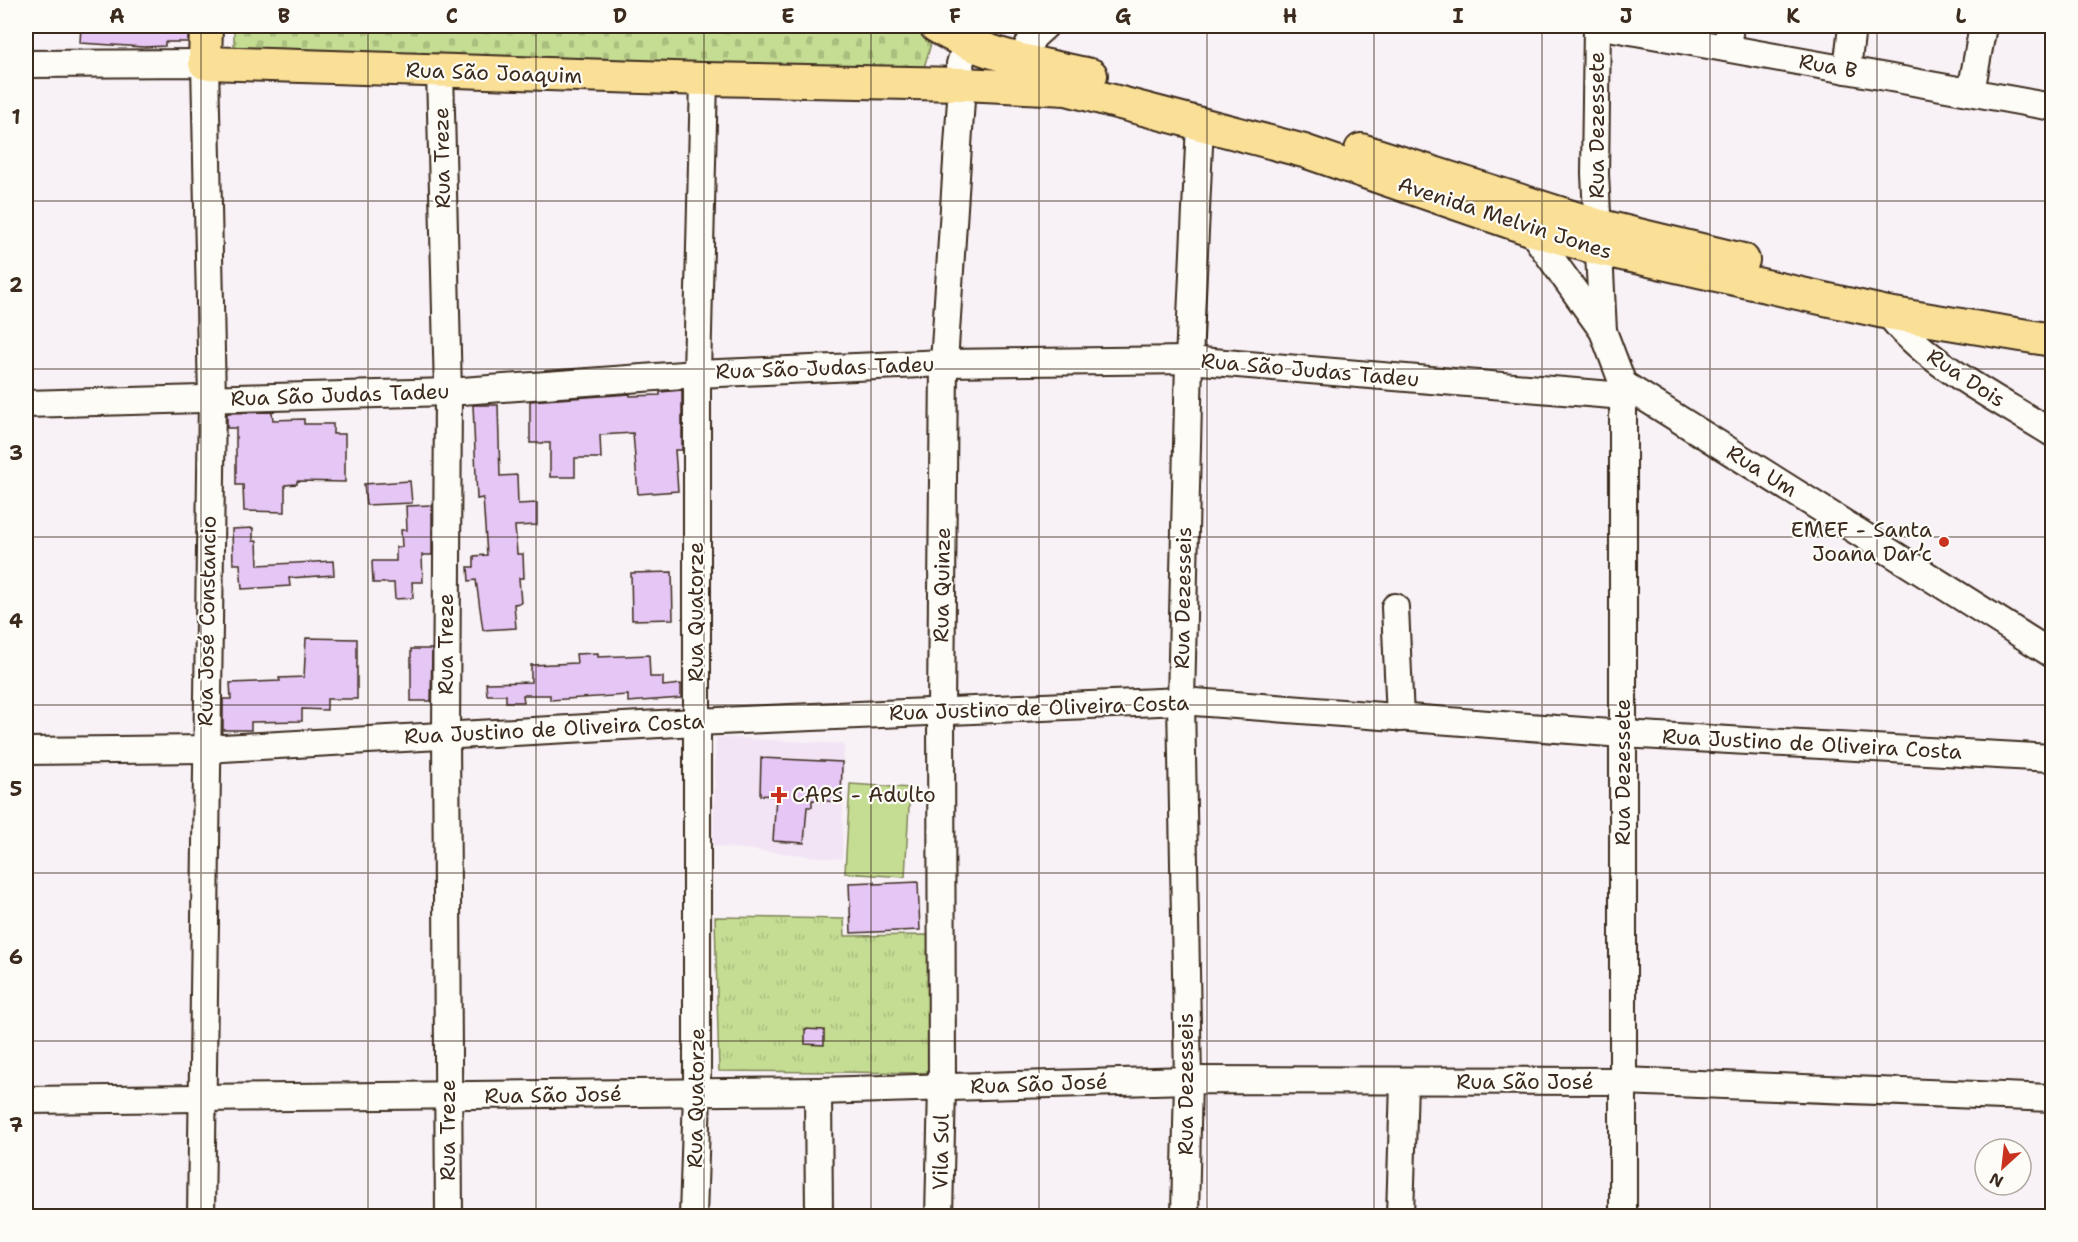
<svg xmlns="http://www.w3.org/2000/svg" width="2078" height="1242" font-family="'Shantell Sans',sans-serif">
<defs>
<pattern id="cemetery-stones" width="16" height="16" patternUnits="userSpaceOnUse" patternTransform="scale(1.5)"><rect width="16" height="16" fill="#c5dd93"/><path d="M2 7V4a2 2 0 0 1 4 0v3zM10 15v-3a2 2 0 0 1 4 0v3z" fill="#aabe7e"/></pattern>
<pattern id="park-tufts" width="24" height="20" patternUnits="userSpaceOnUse" patternTransform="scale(1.5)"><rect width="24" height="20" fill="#c5dd93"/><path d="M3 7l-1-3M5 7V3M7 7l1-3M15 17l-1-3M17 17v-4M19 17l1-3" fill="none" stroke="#aabe7e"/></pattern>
</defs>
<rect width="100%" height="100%" fill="#f8f1f6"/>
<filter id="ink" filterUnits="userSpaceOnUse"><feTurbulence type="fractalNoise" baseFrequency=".0167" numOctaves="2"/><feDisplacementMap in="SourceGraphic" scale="12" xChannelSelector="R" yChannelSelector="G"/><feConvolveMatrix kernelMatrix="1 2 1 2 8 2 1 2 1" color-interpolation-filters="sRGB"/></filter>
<g filter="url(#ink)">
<polygon fill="#f2e4f5" points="716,737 844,744 842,859 713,846"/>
<polygon fill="#c5dd93" stroke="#808458" stroke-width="1.5" points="850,784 910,788 905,877 845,873"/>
<polygon fill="url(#cemetery-stones)" stroke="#808458" stroke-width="1.5" points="234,26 911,26 932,40 923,71 234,49"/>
<polygon fill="url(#park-tufts)" stroke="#808458" stroke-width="1.5" points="715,917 844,919 845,936 928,935 937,1073 719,1071"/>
<g fill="#e5c6f4" stroke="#3b2a1e" stroke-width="1.5">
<polygon points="81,26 188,26 188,42 165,42 165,46 144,47 80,43"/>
<polygon points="682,390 682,450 675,450 678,491 638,494 633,433 600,435 601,458 575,458 575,477 550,477 550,443 530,443 530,401 630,394 630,396 660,395 660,392"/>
<polygon points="473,405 498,405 500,476 517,475 518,504 537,503 537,525 515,526 517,554 523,554 524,578 519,578 521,603 514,604 516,628 483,630 476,580 469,581 468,567 474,567 474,556 487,555 483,498 477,499"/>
<polygon points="272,412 273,420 304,419 304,424 333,424 333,434 345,434 345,482 297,481 297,484 285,485 285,512 244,511 243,485 236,485 236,428 227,428 227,413"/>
<polygon points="410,481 412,503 366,505 364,484"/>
<polygon points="432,505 432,555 422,555 423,582 412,582 413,598 395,599 394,583 373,583 372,561 396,561 396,547 402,547 401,530 407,530 406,506"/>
<polygon points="253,528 253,541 257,541 258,565 333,561 334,575 289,578 290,586 242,589 240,564 233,564 232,529"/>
<polygon points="672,572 673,619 632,620 631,573"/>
<polygon points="306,638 357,639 357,699 327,699 327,710 302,709 302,721 251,722 251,730 223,730 223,699 231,699 230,683 280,681 279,678 304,677"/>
<polygon points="411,649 432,649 431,701 411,701"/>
<polygon points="598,653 598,657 649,655 650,677 663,677 663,686 681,684 681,698 628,702 628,695 550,700 550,695 523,695 524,702 506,702 506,695 487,695 486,683 531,682 531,665 577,663 576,654"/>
<polygon points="761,758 842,762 841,802 812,800 812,807 807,807 804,843 773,841 776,796 760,795"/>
<polygon points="874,882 874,884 918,882 920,930 851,933 849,883"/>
<polygon points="805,1029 824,1030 824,1045 805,1044"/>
</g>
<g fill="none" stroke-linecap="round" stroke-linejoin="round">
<g stroke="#3b2a1e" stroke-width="30">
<g id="minor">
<polyline points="1597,26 1595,174 1603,331"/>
<polyline points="1603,26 2052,107"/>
<polyline points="1727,48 1730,26"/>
<polyline points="1020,60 1033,37 1045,26"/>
<polyline points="26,64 205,63 212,400 201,1216"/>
<polyline points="1847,70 1852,26"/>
<polyline points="440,72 448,392 446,735 449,1216"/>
<polyline points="1971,92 1983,26"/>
<polyline points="1530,229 1603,331 1623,384 1623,1216"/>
<path d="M1888,313c36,50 112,87 164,120"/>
<polyline points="1623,384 2052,654"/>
<polyline points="26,404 448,392 697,374 944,363 1189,360 1624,396"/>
<polyline points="1395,607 1400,718"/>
<polyline points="26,751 205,749 696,722 1181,701 1623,734 2052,758"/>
<polyline points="818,1091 819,1216"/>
<polyline points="26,1100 818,1091 1188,1080 1623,1081 2052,1098"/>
<polyline points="693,1216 697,1093 697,374 704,79"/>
<polyline points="939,1216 942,1087 941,710 944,363 962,84 960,64 966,43"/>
<polyline points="1185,1216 1188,1080 1181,701 1189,360 1200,124"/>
<polyline points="1400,1216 1404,1082"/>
</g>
</g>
<g stroke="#3b2a1e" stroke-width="36">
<g id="major">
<polyline points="206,26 205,63 704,79 962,84 1067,89 1304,151 1530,229 1599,249 1888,313 2052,340"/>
<path d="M936,26c45,29 102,38 155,49"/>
<polyline points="1361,150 1597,225 1743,260"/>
</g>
</g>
<use href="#minor" stroke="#fdfcf7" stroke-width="26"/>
<use href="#major" stroke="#fadf96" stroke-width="32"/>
</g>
</g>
<path fill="none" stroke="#3b2a1e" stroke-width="1.5" stroke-opacity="0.55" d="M201,26v1190M368,26v1190M536,26v1190M704,26v1190M871,26v1190M1039,26v1190M1207,26v1190M1374,26v1190M1542,26v1190M1710,26v1190M1877,26v1190M26,201h2026M26,369h2026M26,537h2026M26,705h2026M26,873h2026M26,1041h2026"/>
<g fill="#c8321e" stroke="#fdfcf7" stroke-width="2">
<circle cx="1944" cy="542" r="6"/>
<path d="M776 786h6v6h6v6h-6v6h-6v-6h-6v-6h6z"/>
</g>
<g text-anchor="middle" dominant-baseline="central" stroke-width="4.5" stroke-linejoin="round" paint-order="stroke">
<g font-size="21" fill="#3b2a1e" stroke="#fdfcf7">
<text transform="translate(1828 66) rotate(10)">Rua B</text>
<text transform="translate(494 73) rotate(2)">Rua São Joaquim</text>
<text transform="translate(1597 125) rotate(-90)">Rua Dezessete</text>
<text transform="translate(442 158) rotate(-91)">Rua Treze</text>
<text transform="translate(1505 218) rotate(18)">Avenida Melvin Jones</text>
<text transform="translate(825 368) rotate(-2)">Rua São Judas Tadeu</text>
<text transform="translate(1310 370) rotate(5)">Rua São Judas Tadeu</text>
<text transform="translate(1966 378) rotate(33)">Rua Dois</text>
<text transform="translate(340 395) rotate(-2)">Rua São Judas Tadeu</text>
<text transform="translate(1762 471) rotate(32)">Rua Um</text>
<text transform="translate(942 585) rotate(-89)">Rua Quinze</text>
<text transform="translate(1183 598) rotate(-89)">Rua Dezesseis</text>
<text transform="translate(696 612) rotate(-90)">Rua Quatorze</text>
<text transform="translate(207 621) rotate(-89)">Rua José Constancio</text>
<text transform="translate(446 644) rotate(-90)">Rua Treze</text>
<text transform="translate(1039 708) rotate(-2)">Rua Justino de Oliveira Costa</text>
<text transform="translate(554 729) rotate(-3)">Rua Justino de Oliveira Costa</text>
<text transform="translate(1812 744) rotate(3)">Rua Justino de Oliveira Costa</text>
<text transform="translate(1623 772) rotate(-90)">Rua Dezessete</text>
<text x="1525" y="1082">Rua São José</text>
<text transform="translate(1039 1084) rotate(-2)">Rua São José</text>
<text transform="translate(1186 1084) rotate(-90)">Rua Dezesseis</text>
<text transform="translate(553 1095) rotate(-1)">Rua São José</text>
<text transform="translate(696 1098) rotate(-89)">Rua Quatorze</text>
<text transform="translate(448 1130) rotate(-90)">Rua Treze</text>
<text transform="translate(941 1152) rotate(-89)">Vila Sul</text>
</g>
<g font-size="21" fill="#3b2a1e" stroke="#fdfcf7" text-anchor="end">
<text x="1932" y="530">EMEF - Santa<tspan x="1932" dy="24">Joana Dar’c</tspan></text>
<text x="792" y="795" text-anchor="start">CAPS - Adulto</text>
</g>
</g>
<rect width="2078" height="1242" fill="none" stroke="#fdfcf7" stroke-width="66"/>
<g transform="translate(2003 1167) rotate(207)"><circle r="28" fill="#fdfcf7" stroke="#afa8a0" stroke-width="1.5"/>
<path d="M0-4.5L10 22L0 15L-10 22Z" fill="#c8321e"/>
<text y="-9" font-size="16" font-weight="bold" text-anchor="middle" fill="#3b2a1e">N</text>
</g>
<rect x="33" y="33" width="2012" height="1176" fill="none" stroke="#3b2a1e" stroke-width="2"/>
<g font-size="20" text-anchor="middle" font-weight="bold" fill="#3b2a1e">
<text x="117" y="23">A</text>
<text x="284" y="23">B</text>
<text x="452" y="23">C</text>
<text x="620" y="23">D</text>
<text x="788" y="23">E</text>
<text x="955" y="23">F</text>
<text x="1123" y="23">G</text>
<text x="1290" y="23">H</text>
<text x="1458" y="23">I</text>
<text x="1626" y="23">J</text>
<text x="1793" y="23">K</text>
<text x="1961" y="23">L</text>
<text x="16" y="124">1</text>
<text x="16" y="292">2</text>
<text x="16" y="460">3</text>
<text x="16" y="628">4</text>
<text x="16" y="796">5</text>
<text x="16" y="964">6</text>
<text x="16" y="1132">7</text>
</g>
</svg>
